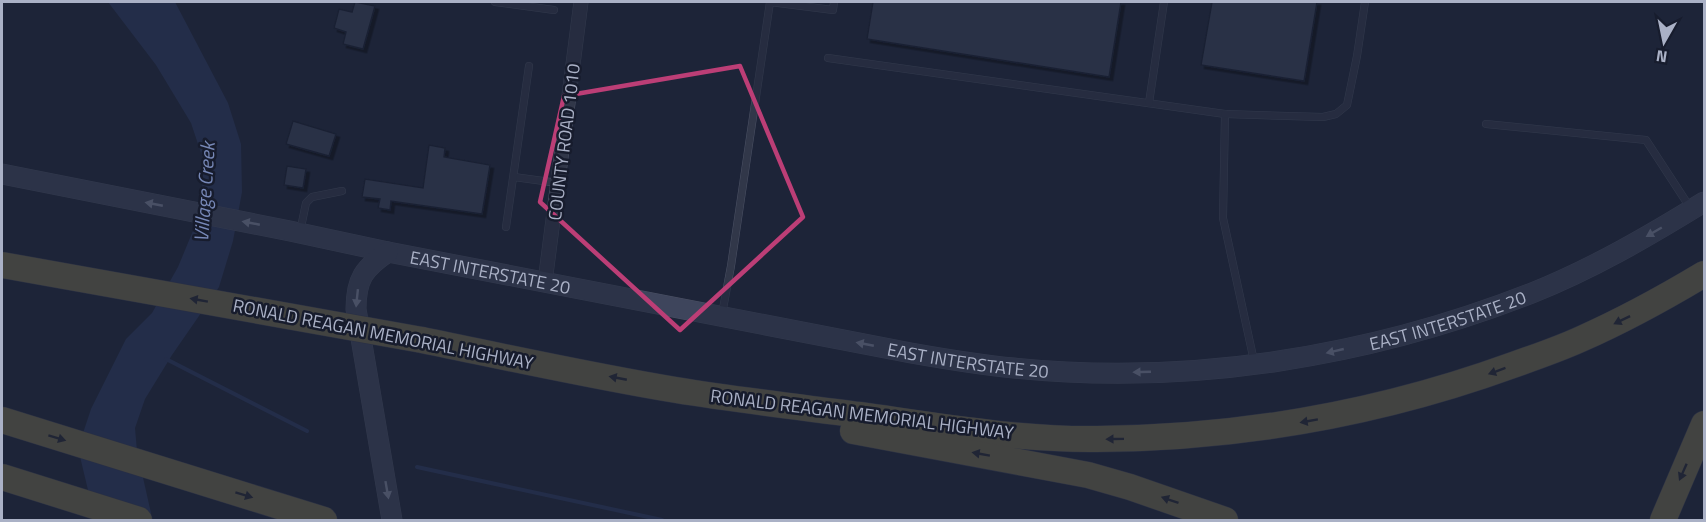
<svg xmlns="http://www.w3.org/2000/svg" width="1706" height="522" font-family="'Titillium Web',sans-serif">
<defs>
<filter id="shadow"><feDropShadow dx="3.5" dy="3.5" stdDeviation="0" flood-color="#0009"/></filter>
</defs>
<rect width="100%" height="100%" fill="#1d2438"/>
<polygon fill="#2b385d" points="108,2 175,2 228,103 241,144 242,192 233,241 219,287 172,355 145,399 135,428 137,451 151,513 92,507 78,448 91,409 126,339 152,313 178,267 195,226 202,188 204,162 191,123 156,65"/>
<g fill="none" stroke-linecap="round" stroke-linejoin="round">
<g stroke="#2b385d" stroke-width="4">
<polyline points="166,359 307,431"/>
<polyline points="417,467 662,520"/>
</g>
</g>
<g fill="#394159" stroke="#191e2f" stroke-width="1.5" filter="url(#shadow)">
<polygon points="355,2 375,6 363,49 343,44 346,32 334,28 339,9 352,12"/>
<polygon points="873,2 1121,2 1109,77 867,39"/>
<polygon points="1212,2 1317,2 1304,81 1201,65"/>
<polygon points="293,121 336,134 329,156 286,144"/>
<polygon points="429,145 445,148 444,157 490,165 482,214 391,201 390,210 378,208 380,199 362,197 365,179 423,188"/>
<polygon points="287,166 306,169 303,188 284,185"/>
</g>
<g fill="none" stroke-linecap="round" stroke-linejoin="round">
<g stroke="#4b5164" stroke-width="8">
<g id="lane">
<polyline points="495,2 554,10"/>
<polyline points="770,2 833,10 834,2"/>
<polyline points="828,58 1225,114 1223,218 1254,361"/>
<polyline points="1149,103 1164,2"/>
<polyline points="1225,114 1323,117 1336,114 1347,105 1357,56 1365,2"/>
<polyline points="1486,124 1646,140 1691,209"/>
<polyline points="514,177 558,183"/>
<polyline points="506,227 529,66"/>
<polyline points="300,232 306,203 312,197 342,191"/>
<polyline points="722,314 731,266 770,2"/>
</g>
</g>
<g stroke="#4b5164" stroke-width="15">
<polyline id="street" points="545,282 581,2"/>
</g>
<g stroke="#4b5164" stroke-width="21">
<g id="secondary">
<path id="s1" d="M2,174l288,57 98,21 523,101c34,6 69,12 103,15 175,18 355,-11 518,-75 60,-24 117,-57 172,-91"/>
<path d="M388,252c-24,16 -32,27 -32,57l36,211"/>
</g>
</g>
<g stroke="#393e50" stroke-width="27">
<g id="highway">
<path d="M422,340c84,17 169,36 254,50 61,10 123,17 184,25 78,11 158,25 237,24 144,-1 281,-25 416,-74 23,-8 46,-16 68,-26 43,-19 83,-41 123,-65"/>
<polyline points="2,420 324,520"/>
<polyline points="853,431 1088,475 1130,487 1225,520"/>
<polyline points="2,477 139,520"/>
<polyline points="1663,520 1704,424"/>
</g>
</g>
<use href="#lane" stroke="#313749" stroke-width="7"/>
<use href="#street" stroke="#313749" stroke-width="14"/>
<use href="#secondary" stroke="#3e455c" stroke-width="20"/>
<use href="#highway" stroke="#70684d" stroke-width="26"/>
<g stroke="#393e50" stroke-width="27" stroke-linecap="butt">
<polyline id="highway-bridge" points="2,265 422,340"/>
</g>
<use href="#highway-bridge" stroke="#70684d" stroke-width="26"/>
</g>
<defs><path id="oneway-solid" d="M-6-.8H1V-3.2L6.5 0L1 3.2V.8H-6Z" transform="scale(1.5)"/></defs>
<g fill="#7f869c">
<use href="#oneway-solid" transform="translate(154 204) rotate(-169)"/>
<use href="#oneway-solid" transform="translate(251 223) rotate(-169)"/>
<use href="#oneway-solid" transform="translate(1654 232) rotate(150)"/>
<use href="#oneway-solid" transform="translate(357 298) rotate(96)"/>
<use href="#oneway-solid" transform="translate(865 344) rotate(-169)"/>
<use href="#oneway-solid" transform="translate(1335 351) rotate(167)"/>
<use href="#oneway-solid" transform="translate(1142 372) rotate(178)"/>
<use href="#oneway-solid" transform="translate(387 490) rotate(80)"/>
</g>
<g fill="#242732">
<use href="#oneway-solid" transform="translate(199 300) rotate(-170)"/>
<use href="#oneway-solid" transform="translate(1622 320) rotate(154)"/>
<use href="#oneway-solid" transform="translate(1497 371) rotate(160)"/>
<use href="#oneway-solid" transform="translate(618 378) rotate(-169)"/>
<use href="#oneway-solid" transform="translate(1309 421) rotate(170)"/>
<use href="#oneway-solid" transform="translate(57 438) rotate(17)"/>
<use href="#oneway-solid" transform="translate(1115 439) rotate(179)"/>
<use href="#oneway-solid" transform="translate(981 454) rotate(-170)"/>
<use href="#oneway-solid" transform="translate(1683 472) rotate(114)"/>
<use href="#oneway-solid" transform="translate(244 495) rotate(17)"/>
<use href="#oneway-solid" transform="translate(1170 500) rotate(-161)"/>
</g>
<path d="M0 0H1706V522H0ZM740,66l63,151 -123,113 -140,-128 24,-106z" fill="#1d2438" fill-opacity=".55" fill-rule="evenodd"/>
<path fill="none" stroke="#bc3e76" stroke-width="4.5" stroke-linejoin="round" d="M740,66l63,151 -123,113 -140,-128 24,-106z"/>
<g text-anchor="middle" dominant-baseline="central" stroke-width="5" stroke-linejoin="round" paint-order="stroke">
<g font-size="18" fill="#aab1c6" stroke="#171c2d">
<text transform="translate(564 142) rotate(-83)">COUNTY ROAD 1010</text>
<text stroke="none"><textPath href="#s1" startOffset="498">EAST INTERSTATE 20</textPath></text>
<text stroke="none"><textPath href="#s1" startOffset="1470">EAST INTERSTATE 20</textPath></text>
<text transform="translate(383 334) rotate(11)">RONALD REAGAN MEMORIAL HIGHWAY</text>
<text stroke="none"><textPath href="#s1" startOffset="984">EAST INTERSTATE 20</textPath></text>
<text transform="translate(862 414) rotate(7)">RONALD REAGAN MEMORIAL HIGHWAY</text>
</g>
<g font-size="20" font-style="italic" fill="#7788b7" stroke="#171c2d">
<text transform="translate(204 192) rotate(-86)">Village Creek</text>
</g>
</g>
<rect width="1706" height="522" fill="none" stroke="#aab1c6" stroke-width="6"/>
<g transform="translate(1664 42) rotate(189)" stroke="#171c2d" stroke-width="4.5" paint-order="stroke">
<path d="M0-4.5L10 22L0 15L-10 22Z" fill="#aab1c6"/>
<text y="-9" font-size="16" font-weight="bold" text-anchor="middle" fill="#aab1c6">N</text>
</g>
</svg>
